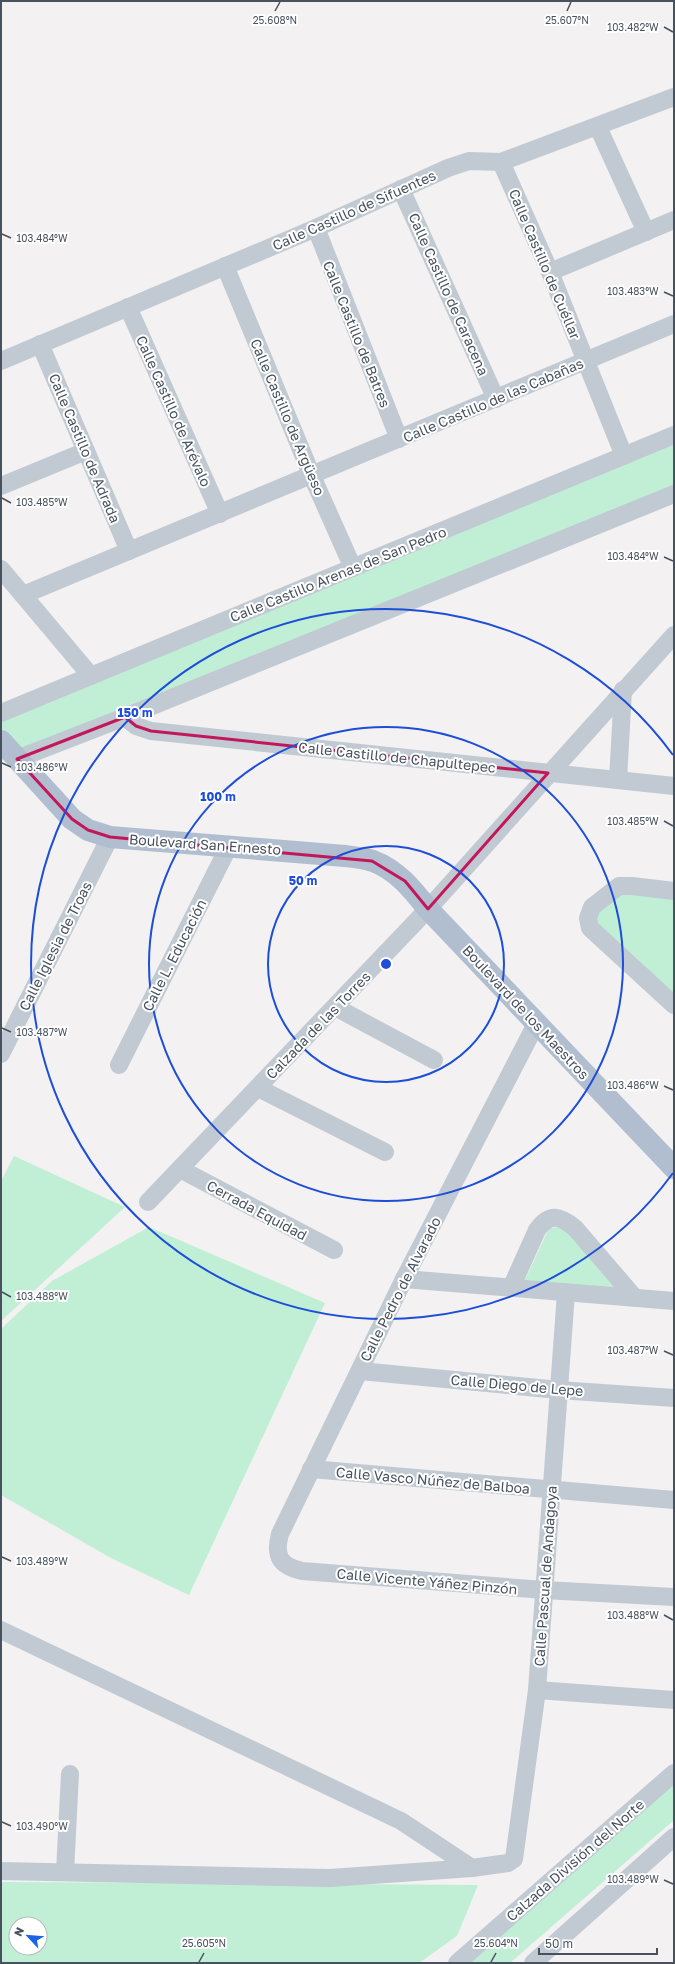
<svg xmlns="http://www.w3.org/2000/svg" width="675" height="1964" font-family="'Golos Text',sans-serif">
<rect width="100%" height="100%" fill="#f3f1f1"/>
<g fill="#c0efd6" fill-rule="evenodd">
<polygon points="674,439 674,490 1,761 1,715"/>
<polygon points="621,892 674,898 674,998 596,926 599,909"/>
<polygon points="14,1156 125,1207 1,1321 1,1181"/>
<polygon points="149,1227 325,1303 189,1595 111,1558 1,1495 1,1329 52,1281"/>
<polygon points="559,1227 568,1233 616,1290 525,1280 549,1228"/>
<polygon points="674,1781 674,1820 510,1963 464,1963"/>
<path d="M1,1882l477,3 -21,51 -38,27h-418zM16,1924h24v24h-24z"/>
</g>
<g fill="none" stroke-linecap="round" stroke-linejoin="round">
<g stroke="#c1cad2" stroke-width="18">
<polyline points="598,127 646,232"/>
<polyline points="501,162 550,272 624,456"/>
<polyline points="401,189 496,399"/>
<polyline points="316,228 399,439"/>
<polyline points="225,266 312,476 353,568"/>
<polyline points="550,272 674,220"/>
<polyline points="128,307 220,514"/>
<polyline points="40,344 129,551"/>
<polyline points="1,361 316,228 448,168 469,161 501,162 674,97"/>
<polyline points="1,486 86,451"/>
<polyline points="1,569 91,676"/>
<polyline points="23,595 674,324"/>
<polyline points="1,713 674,435"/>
<polyline points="125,717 136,726 151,731 674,786"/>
<polyline points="17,759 125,717 674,494"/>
<polyline points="618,780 623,690"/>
<polyline points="674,891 632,886 619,886 592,907 588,918 590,928 674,1005"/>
<polyline points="335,1007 434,1060"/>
<path d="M536,1024l-132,255 -124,255c-6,22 0,32 22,37l242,19 130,7"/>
<polyline points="1,1054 110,837"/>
<polyline points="119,1065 229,846"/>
<polyline points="258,1088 385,1152"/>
<polyline points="180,1169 334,1250"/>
<polyline points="148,1202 428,909 674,635"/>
<polyline points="404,1279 674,1301"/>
<path d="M511,1288l26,-58c13,-18 23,-14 38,-2l60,70"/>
<polyline points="360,1371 559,1390 674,1398"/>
<polyline points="311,1469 674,1500"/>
<polyline points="1,1630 401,1821 472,1868"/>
<polyline points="537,1690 674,1700"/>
<polyline points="1,1871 330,1878 472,1868 508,1863 514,1859 537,1690 566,1293"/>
<polyline points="65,1872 70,1774"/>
<polyline points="457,1963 674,1773"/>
<polyline points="533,1963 674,1837"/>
</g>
<path stroke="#b1becf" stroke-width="22" d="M1,741l71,78 16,11 22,7 235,19c9,1 19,2 28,5 24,9 39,28 55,48l246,259"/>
</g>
<path fill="none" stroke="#c2185b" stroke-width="3" stroke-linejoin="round" d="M125,717l11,9 15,5 397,42 -120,136 -23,-28 -33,-20 -262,-24 -22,-7 -16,-11 -55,-60z"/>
<path fill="none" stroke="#48525e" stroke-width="1.5" d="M275,11l5,-9M567,11l4,-9M664,27l9,5M2,234l9,4M664,292l9,4M2,498l9,5M664,557l9,4M2,763l9,4M664,821l9,5M2,1028l9,4M664,1086l9,4M2,1292l9,5M664,1351l9,4M2,1557l9,4M664,1615l9,5M2,1822l9,4M664,1880l9,4M199,1962l5,-9M491,1962l5,-9"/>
<g fill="none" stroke="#1d4ed8" stroke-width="2">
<circle cx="386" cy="964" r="118"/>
<circle cx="386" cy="964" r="237"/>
<path d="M673 1173A355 355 0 1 1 673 755"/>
</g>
<g text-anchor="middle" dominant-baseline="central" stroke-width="4" stroke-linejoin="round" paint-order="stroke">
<g font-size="14" fill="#48525e" stroke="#fff">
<text transform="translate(354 210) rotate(-24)">Calle Castillo de Sifuentes</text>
<text transform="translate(545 264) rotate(67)">Calle Castillo de Cuéllar</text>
<text transform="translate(449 294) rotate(66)">Calle Castillo de Caracena</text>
<text transform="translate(357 334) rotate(68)">Calle Castillo de Batres</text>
<text transform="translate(493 400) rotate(-23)">Calle Castillo de las Cabañas</text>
<text transform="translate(174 411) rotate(66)">Calle Castillo de Arévalo</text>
<text transform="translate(288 417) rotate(67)">Calle Castillo de Argüeso</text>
<text transform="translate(85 448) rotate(67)">Calle Castillo de Adrada</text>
<text transform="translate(338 574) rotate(-22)">Calle Castillo Arenas de San Pedro</text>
<text transform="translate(397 757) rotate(6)">Calle Castillo de Chapultepec</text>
<text transform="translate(205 844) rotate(4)">Boulevard San Ernesto</text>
<text transform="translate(55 946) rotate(-63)">Calle Iglesia de Troas</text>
<text transform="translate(174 955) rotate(-63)">Calle L. Educación</text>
<text transform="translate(526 1012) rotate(47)">Boulevard de los Maestros</text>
<text transform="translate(318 1025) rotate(-46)">Calzada de las Torres</text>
<text transform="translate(257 1210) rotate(28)">Cerrada Equidad</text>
<text transform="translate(400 1289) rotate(-63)">Calle Pedro de Alvarado</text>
<text transform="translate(517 1385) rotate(5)">Calle Diego de Lepe</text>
<text transform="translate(433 1480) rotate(5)">Calle Vasco Núñez de Balboa</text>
<text transform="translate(545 1576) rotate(-86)">Calle Pascual de Andagoya</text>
<text transform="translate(427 1581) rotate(5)">Calle Vicente Yáñez Pinzón</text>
<text transform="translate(575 1860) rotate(-41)">Calzada División del Norte</text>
</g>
</g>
<g font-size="10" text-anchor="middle" fill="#48525e" stroke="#fff" stroke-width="4" stroke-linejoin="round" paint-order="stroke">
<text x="275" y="24">25.608°N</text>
<text x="567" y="24">25.607°N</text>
<text x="633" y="31">103.482°W</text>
<text x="42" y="242">103.484°W</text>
<text x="633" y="295">103.483°W</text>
<text x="42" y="506">103.485°W</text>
<text x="633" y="560">103.484°W</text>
<text x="42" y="771">103.486°W</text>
<text x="633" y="825">103.485°W</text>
<text x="42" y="1036">103.487°W</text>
<text x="633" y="1089">103.486°W</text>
<text x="42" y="1300">103.488°W</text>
<text x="633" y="1354">103.487°W</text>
<text x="42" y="1565">103.489°W</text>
<text x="633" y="1619">103.488°W</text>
<text x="42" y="1830">103.490°W</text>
<text x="633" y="1883">103.489°W</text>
<text x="204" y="1947">25.605°N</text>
<text x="496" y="1947">25.604°N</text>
</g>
<circle cx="386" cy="964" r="6" fill="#1d4ed8" stroke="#fff" stroke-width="2"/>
<g font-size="12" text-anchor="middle" font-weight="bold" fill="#1d4ed8" stroke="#fff" stroke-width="4" stroke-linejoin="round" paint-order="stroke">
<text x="135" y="717">150 m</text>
<text x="218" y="801">100 m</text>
<text x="303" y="885">50 m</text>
</g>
<rect width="675" height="1964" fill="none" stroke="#48525e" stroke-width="4"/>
<g transform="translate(28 1936) rotate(296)"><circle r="19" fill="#ffffff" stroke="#b6babf"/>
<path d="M0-3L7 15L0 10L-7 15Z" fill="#1b64e3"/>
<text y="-6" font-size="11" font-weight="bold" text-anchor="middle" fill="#48525e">N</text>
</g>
<path d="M539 1948v6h118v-6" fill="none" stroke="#48525e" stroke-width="2"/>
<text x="545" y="1948" font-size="12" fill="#48525e" stroke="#ffffff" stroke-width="3" paint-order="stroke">50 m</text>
</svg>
